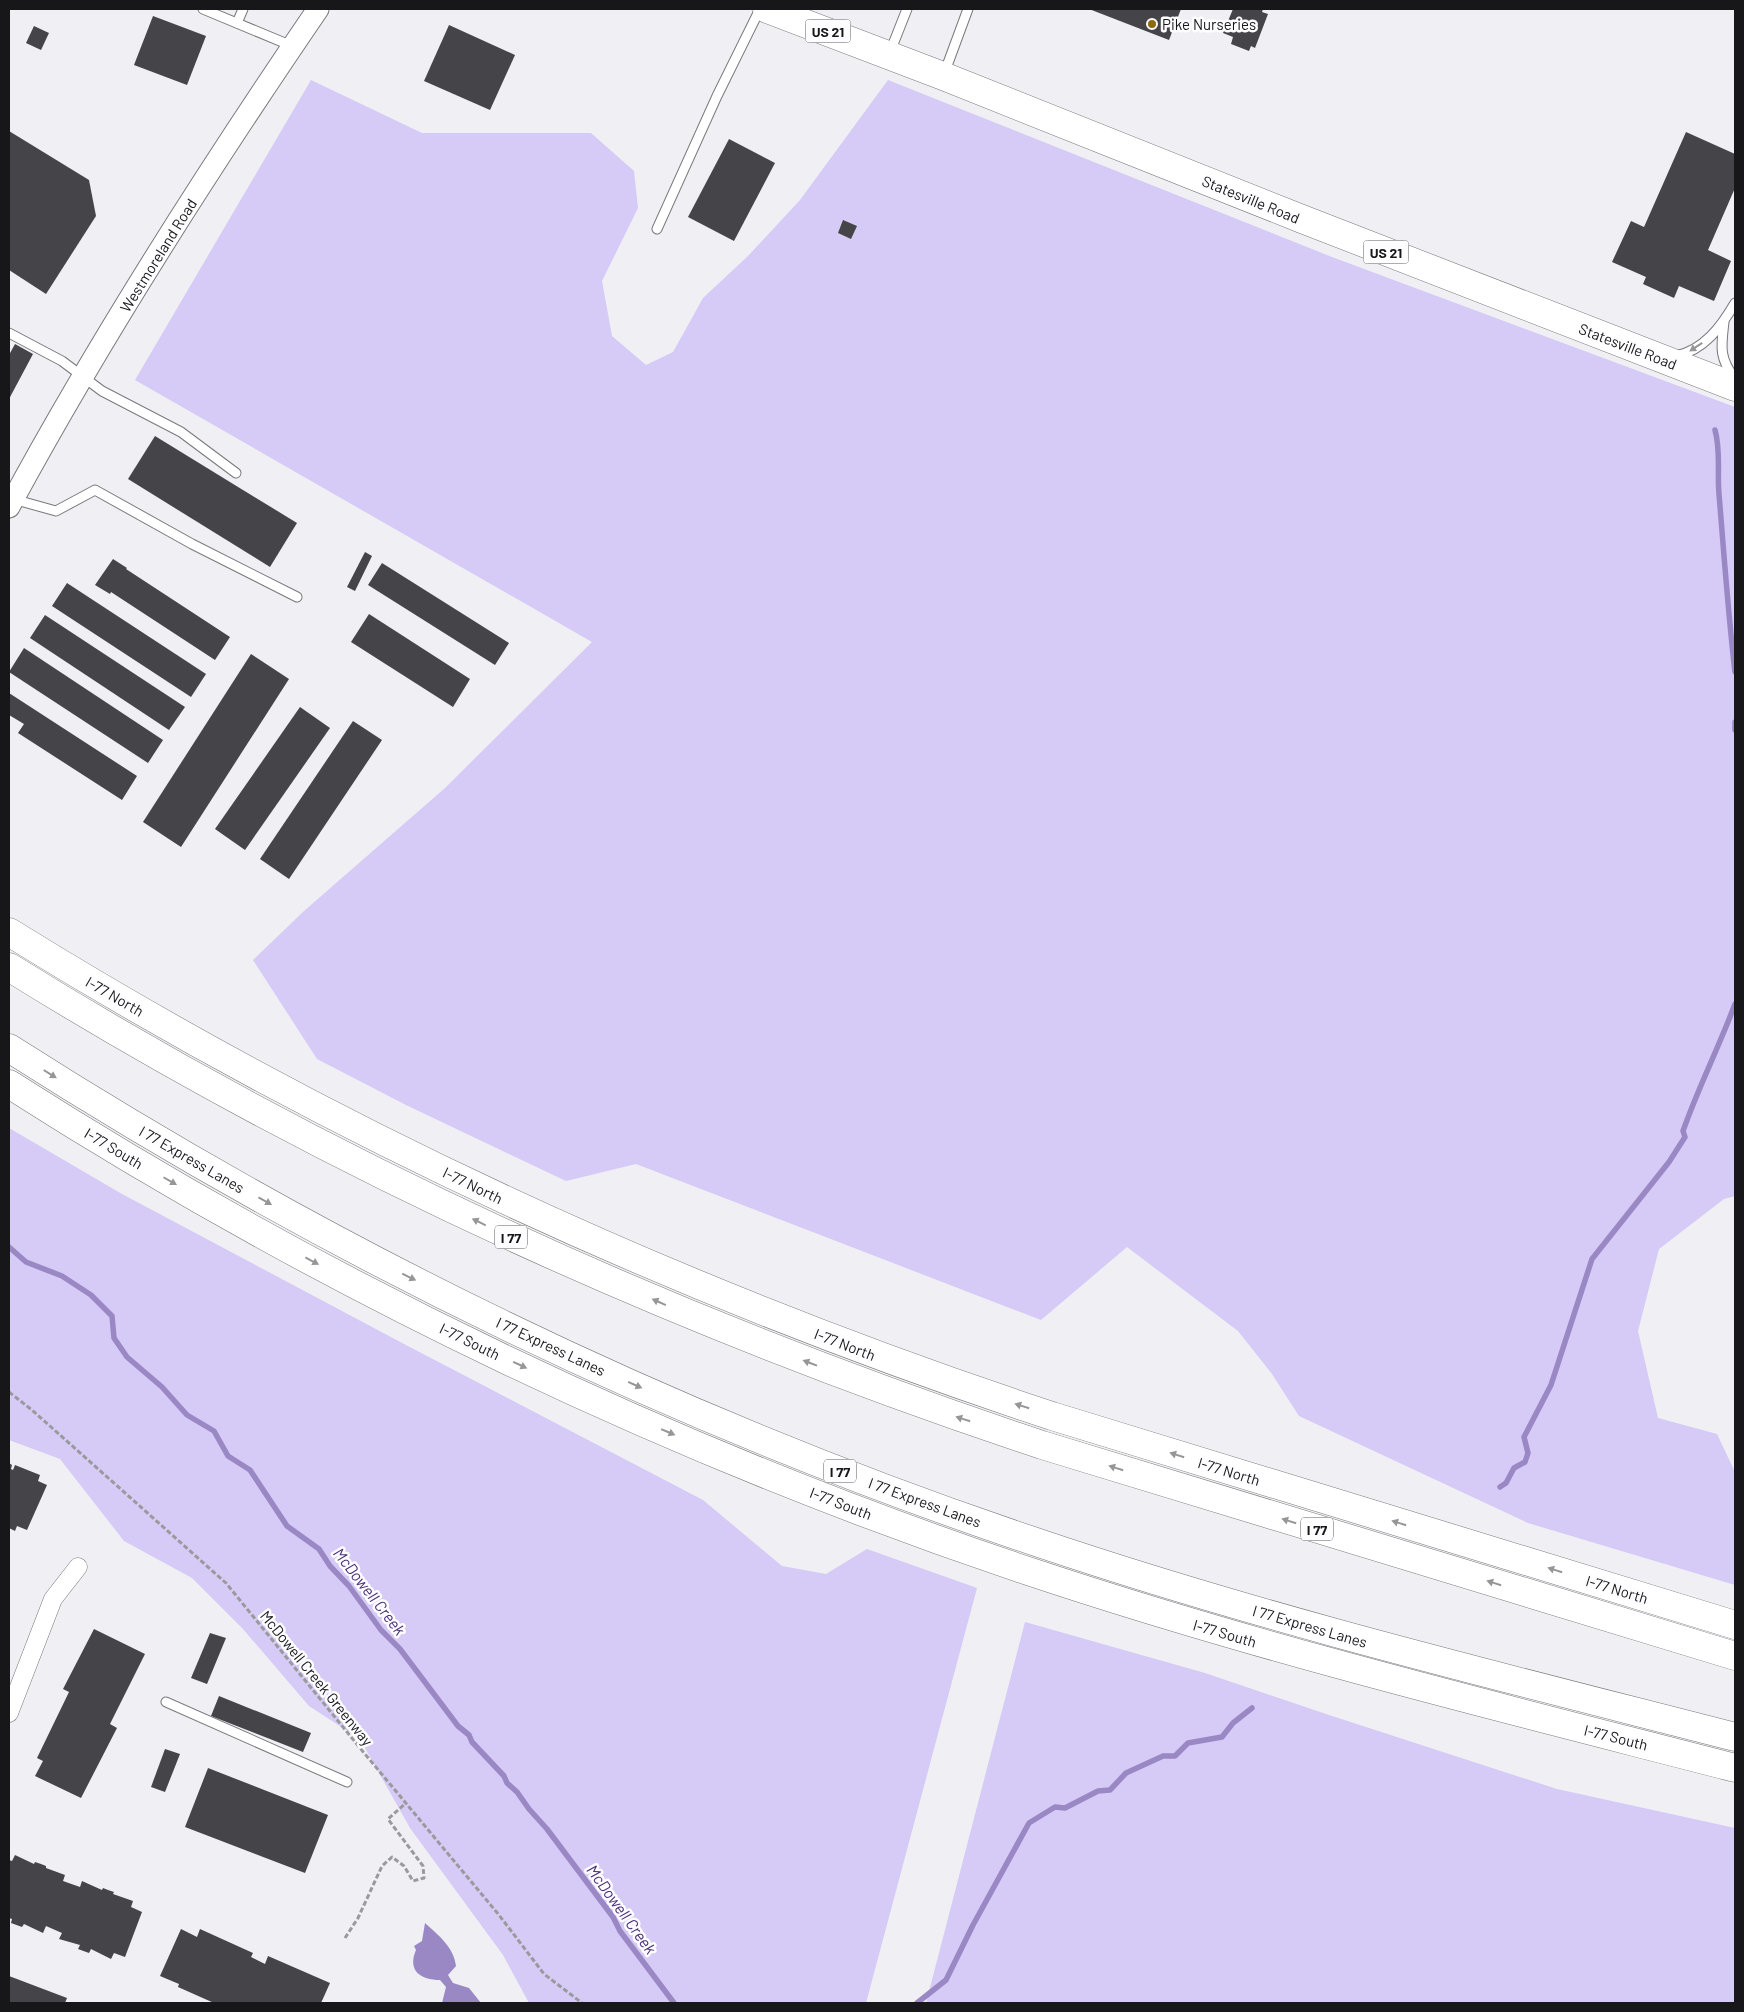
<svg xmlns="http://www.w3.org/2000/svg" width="1744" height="2012" font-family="Barlow,sans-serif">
<rect width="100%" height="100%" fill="#f0eff4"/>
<g fill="#d6caf6">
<polygon points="311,80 422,133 591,133 634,171 638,208 602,281 612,336 646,365 673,352 703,298 748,256 800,200 888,80 1332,257 1735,407 1735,1196 1724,1199 1659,1249 1638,1331 1658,1418 1717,1434 1735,1472 1735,1585 1528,1523 1299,1416 1272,1374 1238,1331 1127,1247 1041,1320 636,1164 566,1181 406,1105 317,1059 253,960 304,911 445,788 592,642 135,380"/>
<polygon points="9,1128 122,1194 404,1344 703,1500 782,1566 826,1574 867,1549 977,1588 866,2003 529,2003 503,1955 410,1828 360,1739 309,1706 243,1629 192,1578 124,1541 60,1459 9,1440"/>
<polygon points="1025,1622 1205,1673 1329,1715 1557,1789 1735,1828 1735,2003 926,2003"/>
</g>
<path fill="#9a88c4" d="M425,1923c13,12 29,24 31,43l-8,9 5,8 16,5 12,15h-39l4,-16 -6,-7c-19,0 -33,-9 -24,-30l-2,-4 8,-5z"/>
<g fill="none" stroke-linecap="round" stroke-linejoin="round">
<g stroke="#9a88c4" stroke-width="5.5">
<path d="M1715,430c6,21 2,42 4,64 5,60 9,119 16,178"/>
<polyline points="1735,722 1735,730"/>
<polyline points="9,1247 26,1262 62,1276 91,1295 112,1316 114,1338 127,1357 162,1387 187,1415 214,1431 228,1456 250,1470 287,1526 319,1549 330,1566 349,1586 381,1630 400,1649 458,1726 469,1735 472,1742 504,1776 507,1783 517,1792 529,1809 547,1829 613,1917 620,1931 674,2003"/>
<path d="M1500,1487l6,-4 8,-15 11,-6 3,-9 -4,-16 27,-52 41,-126 77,-97 16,-25 -2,-6c15,-43 36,-84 52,-127"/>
<polyline points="917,2003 946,1980 973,1925 1029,1823 1055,1807 1065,1808 1098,1791 1110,1790 1126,1773 1163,1756 1175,1756 1188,1743 1222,1737 1233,1723 1252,1708"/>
</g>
</g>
<g fill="#454448">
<polygon points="1089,9 1181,9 1169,40"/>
<polygon points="1233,9 1263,9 1262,12 1268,14 1255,48 1251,46 1249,51 1231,44 1233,37 1223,33"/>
<polygon points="153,16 206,36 187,85 134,65"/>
<polygon points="449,25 515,55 490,110 424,81"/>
<polygon points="34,26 49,33 41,50 26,43"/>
<polygon points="9,131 89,180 96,216 46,294 9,270"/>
<polygon points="1686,132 1735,154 1735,188 1708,250 1731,261 1714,301 1679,286 1674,298 1643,284 1646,277 1612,262 1631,221 1644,227"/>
<polygon points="729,139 775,163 734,241 688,217"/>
<polygon points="843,220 857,226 851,239 838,233"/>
<polygon points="15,344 33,354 9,399 9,355"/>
<polygon points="155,436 297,523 270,567 128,479"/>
<polygon points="365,552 372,556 355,591 347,587"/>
<polygon points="113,559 127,568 126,569 230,637 215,660 111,592 110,594 95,585"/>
<polygon points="382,563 509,643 495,665 368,585"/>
<polygon points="67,583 206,674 191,697 52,606"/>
<polygon points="369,614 470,679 453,707 351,642"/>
<polygon points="45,615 185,707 169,730 30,638"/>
<polygon points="24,648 163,740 148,763 9,672"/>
<polygon points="251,654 289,679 181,847 143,822"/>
<polygon points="9,693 137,776 122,800 18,733 24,724 9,715"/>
<polygon points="300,707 330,728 245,850 215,829"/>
<polygon points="353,721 382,740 289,879 260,859"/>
<polygon points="9,1463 12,1465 11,1469 13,1470 15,1465 40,1475 38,1481 47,1485 27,1530 17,1526 15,1531 9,1528"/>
<polygon points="94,1629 145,1654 110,1724 117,1728 81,1798 35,1776 43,1761 37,1758 69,1692 63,1689"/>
<polygon points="210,1633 226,1638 207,1684 191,1678"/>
<polygon points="219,1696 311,1733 303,1752 211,1716"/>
<polygon points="165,1749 180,1754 165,1792 151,1787"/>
<polygon points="208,1768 328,1815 305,1873 185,1827"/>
<polygon points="15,1855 34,1864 35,1862 41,1864 46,1866 46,1868 65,1875 63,1881 80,1887 82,1881 102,1890 103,1888 108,1890 114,1892 113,1894 133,1901 131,1907 142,1912 125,1957 114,1953 111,1959 91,1949 89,1953 78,1949 80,1945 59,1939 62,1933 46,1926 43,1933 24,1924 22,1927 11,1923 12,1919 9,1918 9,1860 12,1861"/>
<polygon points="181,1929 197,1937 200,1929 253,1953 251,1957 265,1964 268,1956 330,1983 321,2003 214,2003 178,1987 179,1984 160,1976"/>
<polygon points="9,1976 67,1998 65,2003 9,2003"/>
</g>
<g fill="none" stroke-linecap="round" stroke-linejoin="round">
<g stroke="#7a797d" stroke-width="11">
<g id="service">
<polyline points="203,9 292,46"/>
<polyline points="237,23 243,9"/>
<polyline points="890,52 907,9"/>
<polyline points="944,74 968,9"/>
<polyline points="657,229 717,96 760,9"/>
<path d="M1724,322c-3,25 -5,36 11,57"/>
<polyline points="9,333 62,361 102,391 181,432 236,473"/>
<path d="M1676,356c28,-6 45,-29 59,-53"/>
<polyline points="13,499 56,511 95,490 192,544 297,597"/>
<polyline points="166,1702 347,1782"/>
</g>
</g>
<g stroke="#7a797d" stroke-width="19">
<polyline id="minor" points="9,1713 53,1599 78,1567"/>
</g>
<g stroke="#7a797d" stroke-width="23">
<path id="tertiary" d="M9,507c93,-172 199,-337 309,-498"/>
</g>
<g stroke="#7a797d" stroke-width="29">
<polyline id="primary" points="767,9 943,76 1302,219 1735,387"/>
</g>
<g stroke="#7a797d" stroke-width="29">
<g id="motorway">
<path d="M9,932c327,203 677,363 1043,484l683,209"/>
<path d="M9,967c323,201 672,358 1033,478l693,211"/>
<path d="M9,1048c321,205 668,374 1030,495 228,77 463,134 696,194"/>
<path d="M9,1084c316,202 665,369 1022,488 231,77 468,135 704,196"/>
</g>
</g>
<g stroke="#9a999c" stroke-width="3" stroke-dasharray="5 2.5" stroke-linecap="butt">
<polyline points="9,1392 32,1410 226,1583 360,1748 499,1915 544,1974 582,2003"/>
<polyline points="345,1938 358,1918 382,1866 392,1857 404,1866 413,1881 424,1878 423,1866 388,1819 406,1803"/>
</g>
<use href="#service" stroke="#fff" stroke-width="9"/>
<use href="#minor" stroke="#fff" stroke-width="18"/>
<use href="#tertiary" stroke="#fff" stroke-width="21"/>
<use href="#primary" stroke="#fff" stroke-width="28"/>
<use href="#motorway" stroke="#fff" stroke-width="28"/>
</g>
<defs><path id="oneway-solid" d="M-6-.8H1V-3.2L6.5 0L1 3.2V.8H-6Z" transform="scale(1.25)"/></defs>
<g fill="#979697">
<use href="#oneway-solid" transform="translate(1696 347) rotate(147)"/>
<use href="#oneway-solid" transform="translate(50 1074) rotate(32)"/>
<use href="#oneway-solid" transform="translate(170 1181) rotate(30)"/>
<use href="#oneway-solid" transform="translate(265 1201) rotate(29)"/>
<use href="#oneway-solid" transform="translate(479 1222) rotate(-154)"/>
<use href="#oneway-solid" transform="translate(312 1261) rotate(28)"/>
<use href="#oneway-solid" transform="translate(409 1277) rotate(26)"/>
<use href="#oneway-solid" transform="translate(659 1302) rotate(-156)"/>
<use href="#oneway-solid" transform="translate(810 1363) rotate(-159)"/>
<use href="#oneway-solid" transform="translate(520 1365) rotate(25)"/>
<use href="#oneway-solid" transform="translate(635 1385) rotate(24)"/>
<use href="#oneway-solid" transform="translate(1022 1406) rotate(-162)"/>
<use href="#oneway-solid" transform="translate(963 1419) rotate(-162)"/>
<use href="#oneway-solid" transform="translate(668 1432) rotate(23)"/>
<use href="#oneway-solid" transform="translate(1177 1455) rotate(-163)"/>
<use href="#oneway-solid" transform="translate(1116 1468) rotate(-163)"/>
<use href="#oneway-solid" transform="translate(1289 1521) rotate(-163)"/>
<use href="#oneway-solid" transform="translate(1399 1523) rotate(-163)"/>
<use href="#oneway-solid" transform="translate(1555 1570) rotate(-163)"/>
<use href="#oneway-solid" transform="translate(1494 1583) rotate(-163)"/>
</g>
<circle fill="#8b6c0d" stroke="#fdfdff" stroke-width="2" cx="1152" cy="24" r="5"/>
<g text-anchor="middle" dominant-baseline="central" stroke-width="5" stroke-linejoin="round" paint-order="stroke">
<g fill="#fdfdff" stroke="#5c5b5d" stroke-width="1">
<rect x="805.5" y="19.5" width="45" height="23" rx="4"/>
<rect x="1363.5" y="240.5" width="45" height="23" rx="4"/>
<rect x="495" y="1225.5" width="32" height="23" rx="4"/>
<rect x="824" y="1459.5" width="32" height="23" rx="4"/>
<rect x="1301" y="1517.5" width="32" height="23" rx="4"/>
</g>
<g font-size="14" font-weight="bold" fill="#171618">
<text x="828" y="31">US 21</text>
<text x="1386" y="252">US 21</text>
<text x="511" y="1237">I 77</text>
<text x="840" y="1471">I 77</text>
<text x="1317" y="1529">I 77</text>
</g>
<g font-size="15" fill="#171618" stroke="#fdfdff" text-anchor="start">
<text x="1162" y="24">Pike Nurseries</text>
</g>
<g font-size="15" fill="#171618" stroke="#fdfdff">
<text transform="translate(1251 199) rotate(22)">Statesville Road</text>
<text transform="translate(158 255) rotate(-58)">Westmoreland Road</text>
<text transform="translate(1628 346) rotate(21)">Statesville Road</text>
<text transform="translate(115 996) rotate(30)">I-77 North</text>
<text transform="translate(114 1148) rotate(31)">I-77 South</text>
<text transform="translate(192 1159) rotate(30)">I 77 Express Lanes</text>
<text transform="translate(473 1185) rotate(26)">I-77 North</text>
<text transform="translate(470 1341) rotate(26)">I-77 South</text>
<text transform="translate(845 1344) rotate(21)">I-77 North</text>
<text transform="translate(551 1346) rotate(25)">I 77 Express Lanes</text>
<text transform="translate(1229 1471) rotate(17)">I-77 North</text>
<text transform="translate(925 1502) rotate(20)">I 77 Express Lanes</text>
<text transform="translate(841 1503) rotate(21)">I-77 South</text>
<text transform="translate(1617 1589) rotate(17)">I-77 North</text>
<text transform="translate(1310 1626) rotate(16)">I 77 Express Lanes</text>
<text transform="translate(1225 1633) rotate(16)">I-77 South</text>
<text transform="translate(317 1678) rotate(51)">McDowell Creek Greenway</text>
<text transform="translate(1616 1737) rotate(14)">I-77 South</text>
</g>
<g font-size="16" font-style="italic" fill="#4b3079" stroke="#fdfdff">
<text transform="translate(370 1591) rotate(52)">McDowell Creek</text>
<text transform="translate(622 1909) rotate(54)">McDowell Creek</text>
</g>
</g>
<rect width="1744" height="2012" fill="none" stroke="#171618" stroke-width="20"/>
</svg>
